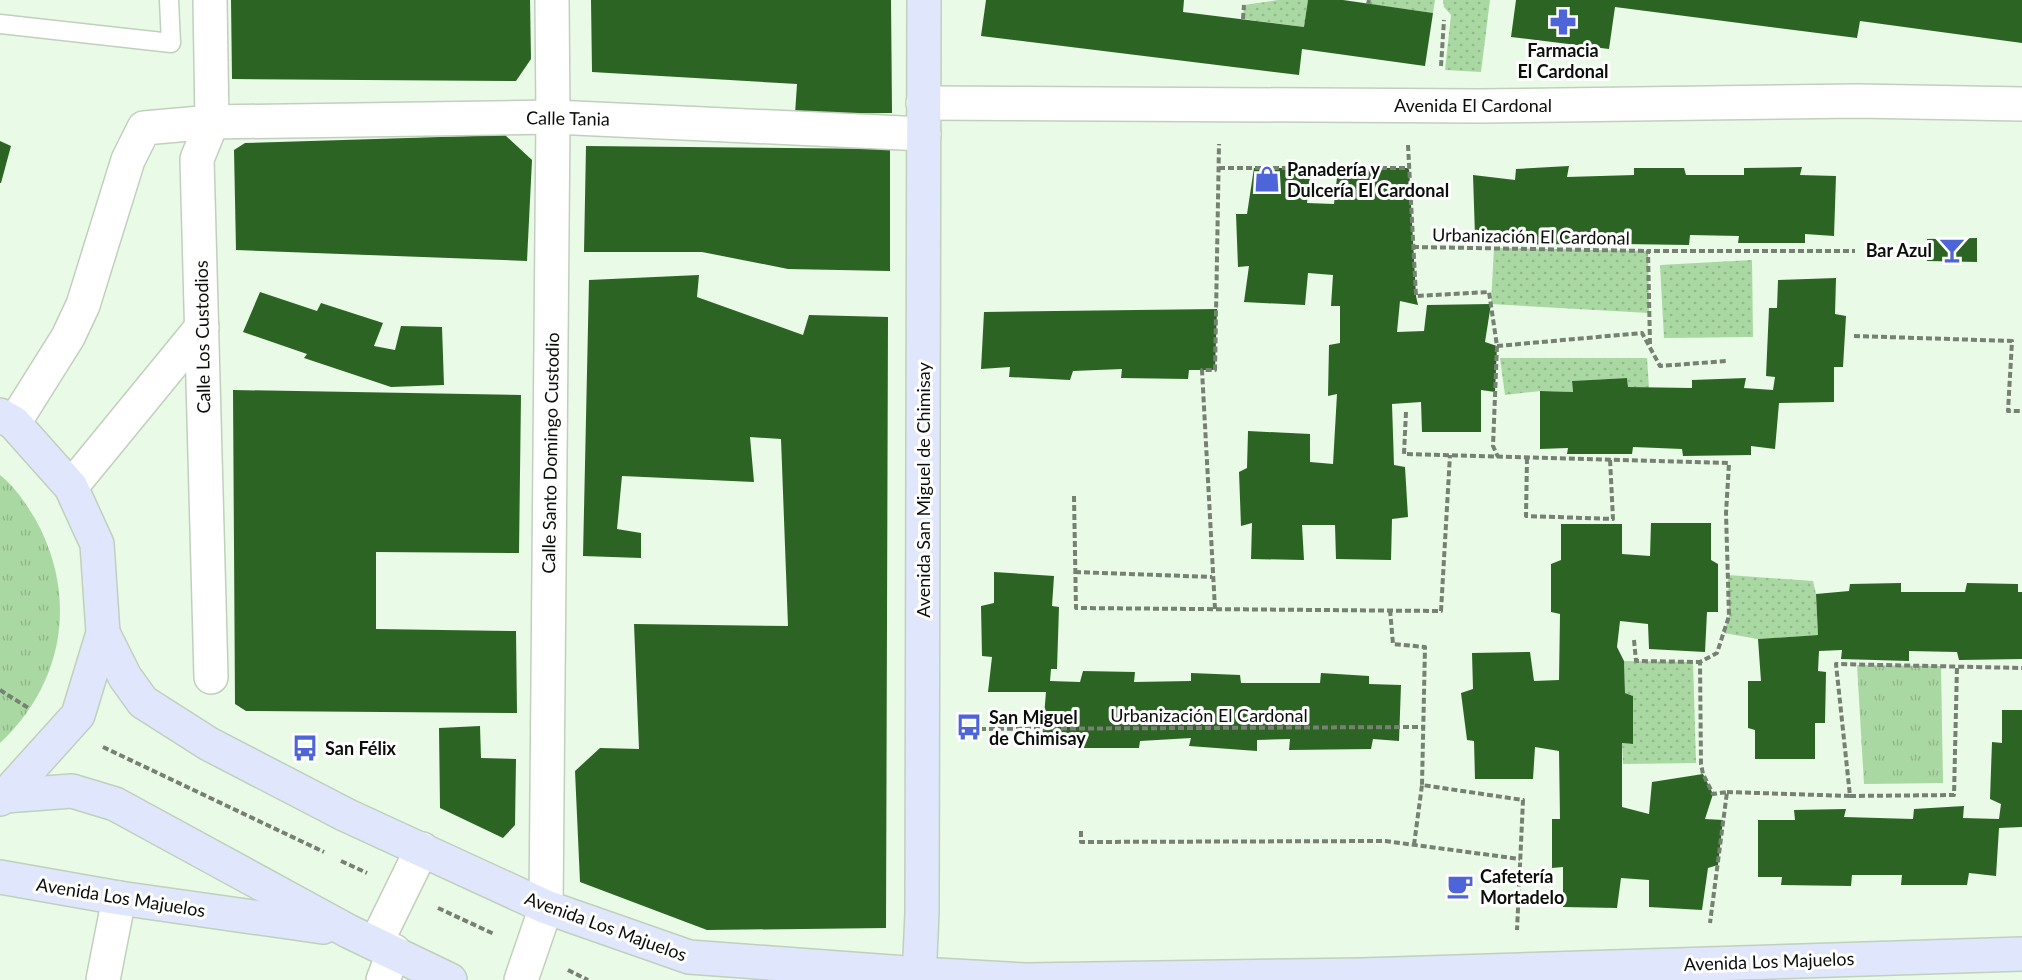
<svg xmlns="http://www.w3.org/2000/svg" width="2022" height="980" font-family="Lato,sans-serif">
<defs>
<pattern id="park-tufts" width="24" height="20" patternUnits="userSpaceOnUse" patternTransform="scale(1.5)"><rect width="24" height="20" fill="#aad8a2"/><path d="M3 7l-1-3M5 7V3M7 7l1-3M15 17l-1-3M17 17v-4M19 17l1-3" fill="none" stroke="#91b88a"/></pattern>
<pattern id="garden-dots" width="8" height="8" patternUnits="userSpaceOnUse" patternTransform="scale(1.5)"><rect width="8" height="8" fill="#aad8a2"/><path d="M2 2h.1M6 6h.1" fill="none" stroke="#91b88a" stroke-width="1.8" stroke-linecap="round"/></pattern>
</defs>
<rect width="100%" height="100%" fill="#e9fae6"/>
<g fill="url(#park-tufts)">
<path d="M0,475c16,12 32,37 41,55 36,75 20,156 -41,213z"/>
<polygon points="1857,665 1941,666 1943,783 1864,784"/>
</g>
<g fill="url(#garden-dots)">
<polygon points="1278,0 1308,0 1304,27 1243,19 1244,5"/>
<polygon points="1369,0 1435,0 1433,13 1368,4"/>
<polygon points="1443,0 1490,0 1481,72 1445,70 1451,15 1444,7"/>
<polygon points="1494,248 1648,251 1649,313 1491,304"/>
<polygon points="1752,260 1753,337 1664,338 1660,265"/>
<polygon points="1500,358 1647,358 1649,388 1628,387 1627,378 1572,381 1573,392 1540,391 1505,395"/>
<polygon points="1728,575 1813,581 1816,594 1818,635 1758,639 1724,633 1729,616"/>
<polygon points="1624,661 1693,662 1696,763 1623,764 1622,743 1633,744 1633,696 1625,693"/>
</g>
<g fill="#2c6523">
<polygon points="231,0 530,0 531,59 516,81 232,79"/>
<polygon points="591,0 891,0 892,113 795,114 797,84 592,72"/>
<polygon points="986,0 1184,0 1183,12 1304,27 1308,0 1343,0 1433,13 1425,66 1302,49 1299,75 981,36"/>
<polygon points="1516,0 2022,0 2022,43 1860,21 1857,38 1615,7 1609,49 1511,37"/>
<polygon points="505,135 532,160 527,261 236,250 234,150 245,143"/>
<polygon points="0,141 11,146 1,183 0,183"/>
<polygon points="586,146 890,149 890,271 788,269 702,252 584,252"/>
<polygon points="1569,166 1567,177 1634,175 1634,168 1684,168 1686,175 1744,175 1744,168 1802,167 1800,175 1836,176 1834,236 1805,234 1805,243 1738,243 1739,236 1690,235 1689,245 1623,244 1621,236 1571,233 1571,244 1488,245 1489,236 1475,236 1473,175 1515,180 1516,169"/>
<polygon points="1254,168 1311,168 1307,203 1334,204 1338,168 1409,168 1416,296 1418,305 1400,301 1397,332 1424,331 1427,305 1491,304 1485,342 1497,346 1495,392 1481,390 1481,432 1422,432 1421,402 1392,404 1394,465 1405,467 1408,517 1392,519 1391,560 1336,559 1335,525 1302,525 1304,560 1251,559 1252,523 1241,526 1239,472 1247,468 1248,431 1310,434 1310,462 1333,464 1337,394 1328,396 1329,345 1340,343 1340,306 1331,306 1333,275 1308,273 1305,305 1244,302 1249,266 1238,267 1236,214 1247,214"/>
<polygon points="1977,238 1977,262 1927,261 1927,239"/>
<polygon points="699,275 697,297 803,335 809,315 888,317 886,928 707,930 580,882 575,771 600,748 639,749 634,624 788,626 781,439 750,437 754,482 622,476 617,529 641,533 641,558 583,556 589,280"/>
<polygon points="1836,278 1835,314 1846,316 1843,367 1834,367 1834,402 1779,403 1775,449 1751,446 1751,455 1683,456 1682,449 1633,447 1632,454 1567,454 1568,448 1540,449 1540,391 1573,392 1572,381 1627,378 1628,387 1692,388 1692,380 1746,378 1744,388 1773,390 1775,377 1766,376 1769,308 1777,308 1778,280"/>
<polygon points="260,292 317,311 321,303 383,323 374,346 395,350 401,326 442,327 444,385 391,387 304,358 307,354 243,332"/>
<polygon points="1217,309 1215,370 1189,370 1188,379 1121,378 1122,369 1073,371 1070,380 1009,377 1010,367 981,369 984,312"/>
<polygon points="233,390 521,395 519,553 376,552 376,629 516,631 517,713 246,711 235,704"/>
<polygon points="1651,523 1711,523 1711,560 1718,564 1718,612 1707,612 1705,652 1649,649 1648,624 1620,621 1617,647 1624,661 1625,693 1633,696 1633,744 1622,743 1622,807 1649,814 1652,782 1703,774 1713,794 1705,819 1723,820 1718,865 1708,868 1702,910 1649,907 1649,880 1621,878 1617,908 1563,907 1563,867 1552,868 1552,819 1560,819 1559,751 1535,747 1533,779 1475,779 1474,741 1467,740 1461,693 1473,689 1472,653 1530,652 1534,681 1559,680 1560,614 1551,612 1551,564 1561,560 1561,524 1622,524 1622,554 1650,556"/>
<polygon points="994,572 1054,576 1052,606 1059,607 1057,669 1051,669 1050,681 1080,682 1083,671 1135,672 1134,682 1191,681 1191,673 1240,675 1241,683 1320,683 1321,673 1369,676 1369,684 1401,685 1399,741 1373,739 1371,749 1289,750 1290,739 1257,740 1257,751 1189,746 1191,738 1140,741 1139,748 1069,748 1069,738 1042,740 1046,692 988,692 992,657 982,656 981,606 994,603"/>
<polygon points="1901,583 1901,592 1965,592 1967,583 2018,584 2018,592 2022,592 2022,659 1959,660 1957,652 1909,651 1909,661 1841,659 1842,650 1819,651 1818,671 1826,672 1825,723 1815,723 1815,759 1755,759 1755,730 1748,728 1748,681 1761,681 1758,639 1818,635 1816,594 1849,591 1850,584"/>
<polygon points="2002,710 2022,710 2022,827 1999,828 1996,876 1969,873 1967,885 1901,885 1902,875 1852,875 1851,886 1781,885 1782,877 1758,877 1758,820 1795,820 1794,810 1846,809 1844,817 1913,819 1914,809 1964,806 1963,818 1999,819 2001,804 1990,799 1992,742 2002,743"/>
<polygon points="480,726 481,758 516,759 515,825 503,838 440,808 439,728"/>
</g>
<g fill="none" stroke-linecap="round" stroke-linejoin="round">
<g stroke="#c0d0bd" stroke-width="21">
<polyline id="lane" points="0,24 171,43 169,0"/>
</g>
<g stroke="#c0d0bd" stroke-width="36">
<g id="street">
<polyline points="210,0 212,122 197,159 211,677"/>
<polyline points="923,103 1479,106 1858,101 2022,104"/>
<polyline points="14,423 68,337 83,305 128,160 144,128 212,122 553,117 924,134"/>
<polyline points="71,487 202,327"/>
<polyline points="376,943 422,849"/>
<polyline points="103,980 119,898"/>
<polyline points="383,980 394,951"/>
<polyline points="521,980 546,907 553,117 552,0"/>
</g>
</g>
<g stroke="#c0d0bd" stroke-width="36">
<g id="secondary">
<polyline points="0,415 14,423 71,487 97,544 103,633 78,715 5,796 0,799"/>
<polyline points="103,633 125,677 143,702 209,744 346,815 546,907 689,957 919,974 1026,980 1362,975 2022,954"/>
<polyline points="5,796 72,791 115,804 348,931 450,980"/>
<polyline points="0,877 119,898 323,927"/>
<polyline points="919,980 922,913 924,0"/>
</g>
</g>
<g stroke="#768174" stroke-width="4" stroke-dasharray="6 3" stroke-linecap="butt">
<polyline points="1368,4 1369,0"/>
<polyline points="1243,19 1244,5"/>
<polyline points="1441,66 1444,20"/>
<polyline points="1408,145 1416,296 1489,292 1497,346 1642,333 1660,366 1727,361"/>
<polyline points="1219,168 1409,168"/>
<polyline points="1413,247 1648,251"/>
<polyline points="1854,336 2012,341 2008,411 2022,411"/>
<polyline points="1650,344 1648,251 1855,251"/>
<polyline points="1497,346 1493,446 1498,457"/>
<polyline points="1406,412 1404,454 1729,463 1726,513 1729,616 1717,653 1700,662 1701,764 1703,774 1713,794 1727,792 1710,923"/>
<polyline points="1527,458 1526,516 1613,519 1610,459"/>
<polyline points="1074,496 1076,608 1441,611 1450,455"/>
<polyline points="1075,572 1212,577"/>
<polyline points="1215,609 1202,370 1215,370 1219,144"/>
<polyline points="1390,610 1393,644 1425,647 1422,785 1523,800 1517,930"/>
<polyline points="1634,640 1636,661 1700,662"/>
<polyline points="0,690 30,709"/>
<polyline points="962,729 1423,727"/>
<polyline points="103,747 324,852"/>
<polyline points="1727,792 1850,796 1836,664 2022,668"/>
<polyline points="1850,796 1954,795 1957,666"/>
<polyline points="1081,831 1081,842 1385,841 1520,859"/>
<polyline points="1414,845 1422,785"/>
<polyline points="341,861 367,873"/>
<polyline points="438,908 494,934"/>
<polyline points="568,970 588,980"/>
</g>
<use href="#lane" stroke="#fff" stroke-width="18"/>
<use href="#street" stroke="#fff" stroke-width="33"/>
<use href="#secondary" stroke="#e0e6fb" stroke-width="33"/>
</g>
<defs>
<g id="pharmacy-bare" transform="scale(2.07)"><path d="M-2-6h4v4h4v4h-4v4h-4v-4h-4v-4h4Z" fill="#4e65da" stroke="#fff" stroke-width="2.5" paint-order="stroke"/></g>
<g id="shop-bare" transform="scale(2.07)"><path d="M-5-2.5h2.3a2.7 3.5 0 0 1 5.4 0H5L5.5 6h-11ZM-1.5-2.5h3a1.5 2.3 0 0 0-3 0Z" fill="#4e65da" stroke="#fff" stroke-width="2.5" paint-order="stroke"/></g>
<g id="bar-bare" transform="scale(2.07)"><path d="M-6-5H6L.8 .8V4.5H3.5V6h-7V4.5H-.8V.8Z" fill="#4e65da" stroke="#fff" stroke-width="2.5" paint-order="stroke"/></g>
<g id="bus-bare" transform="scale(2.07)"><path d="M-5-6H5V4H4V6H2V4H-2V6H-4V4H-5ZM-3.5-4V0h7V-4ZM-3.5 1.2v1.5H-2V1.2ZM2 1.2v1.5H3.5V1.2Z" fill="#4e65da" stroke="#fff" stroke-width="2.5" paint-order="stroke"/></g>
<g id="cafe-bare" transform="scale(2.07)"><path d="M-5.5-4.5H6V0H3Q3 3.5 0 3.5H-2.5Q-5.5 3.5-5.5 0ZM3-3.2v2h1.7v-2ZM-6 4.5H4V6H-6Z" fill="#4e65da" stroke="#fff" stroke-width="2.5" paint-order="stroke"/></g>
</defs>
<g fill-rule="evenodd">
<use href="#pharmacy-bare" x="1563" y="22"/>
<use href="#shop-bare" x="1267" y="179"/>
<use href="#bar-bare" x="1952" y="250"/>
<use href="#bus-bare" x="969" y="727"/>
<use href="#bus-bare" x="305" y="748"/>
<use href="#cafe-bare" x="1460" y="886"/>
</g>
<g text-anchor="middle" dominant-baseline="central" stroke-width="6" stroke-linejoin="round" paint-order="stroke">
<g font-size="18" font-weight="bold" fill="#0a0f09" stroke="#fff" text-anchor="start">
<text x="1563" y="50" text-anchor="middle">Farmacia<tspan x="1563" dy="21">El Cardonal</tspan></text>
<text x="1287" y="169">Panadería y<tspan x="1287" dy="21">Dulcería El Cardonal</tspan></text>
<text x="1932" y="250" text-anchor="end">Bar Azul</text>
<text x="989" y="717">San Miguel<tspan x="989" dy="21">de Chimisay</tspan></text>
<text x="325" y="748">San Félix</text>
<text x="1480" y="876">Cafetería<tspan x="1480" dy="21">Mortadelo</tspan></text>
</g>
<g font-size="18" fill="#0a0f09" stroke="#fff">
<text x="1473" y="105">Avenida El Cardonal</text>
<text transform="translate(568 118) rotate(1)">Calle Tania</text>
<text transform="translate(1531 236) rotate(1)">Urbanización El Cardonal</text>
<text transform="translate(202 337) rotate(-91)">Calle Los Custodios</text>
<text transform="translate(550 453) rotate(-89)">Calle Santo Domingo Custodio</text>
<text transform="translate(923 490) rotate(-90)">Avenida San Miguel de Chimisay</text>
<text x="1209" y="715">Urbanización El Cardonal</text>
<text transform="translate(121 897) rotate(9)">Avenida Los Majuelos</text>
<text transform="translate(606 926) rotate(20)">Avenida Los Majuelos</text>
<text transform="translate(1769 961) rotate(-2)">Avenida Los Majuelos</text>
</g>
</g>
</svg>
